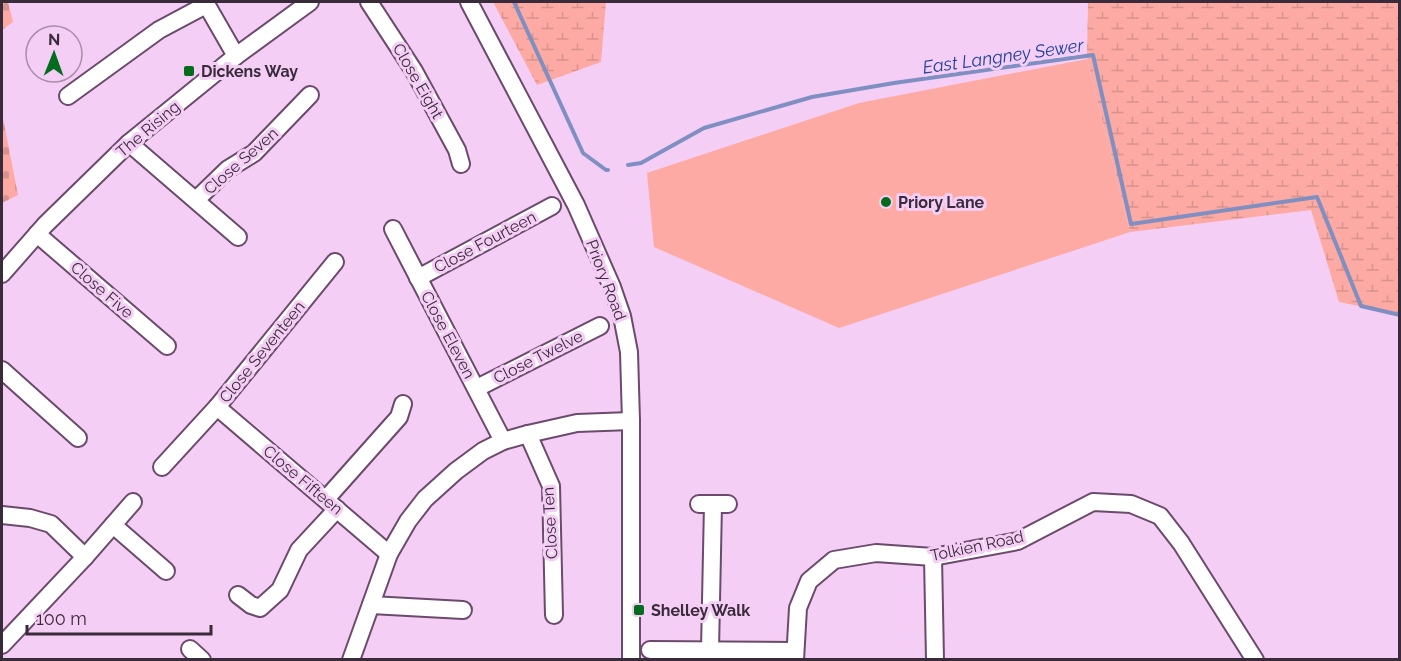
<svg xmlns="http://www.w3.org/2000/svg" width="1401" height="661" font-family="Raleway,sans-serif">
<defs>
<pattern id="wetland-marsh" width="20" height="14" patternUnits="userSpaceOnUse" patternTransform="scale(1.5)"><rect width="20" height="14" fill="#fcaaa3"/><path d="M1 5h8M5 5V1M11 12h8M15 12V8" fill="none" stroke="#d9928d"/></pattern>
<pattern id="cemetery-stones" width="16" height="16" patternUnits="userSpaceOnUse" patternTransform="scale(1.5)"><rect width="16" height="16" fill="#fcaaa3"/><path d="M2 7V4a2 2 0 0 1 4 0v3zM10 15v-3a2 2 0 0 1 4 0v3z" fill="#d9928d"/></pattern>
</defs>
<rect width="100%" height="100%" fill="#f4cef5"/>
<g fill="url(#wetland-marsh)">
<polygon points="493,2 606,2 601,62 537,85"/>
<polygon points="1088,2 1399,2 1399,314 1339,302 1311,210 1130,232 1087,59"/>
</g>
<g fill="url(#cemetery-stones)">
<polygon points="2,2 8,2 13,22 2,30"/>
<polygon points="2,113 18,195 2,203"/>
</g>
<polygon fill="#fcaaa3" points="1087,59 1130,232 839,328 654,247 647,173 859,103"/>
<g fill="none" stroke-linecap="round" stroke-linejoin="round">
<g stroke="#7f8fc2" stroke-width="4">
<polyline points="514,2 583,153 606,170 608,170"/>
<polyline points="628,165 641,163 704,128 812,97 894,83 1093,55 1131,224 1317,197 1361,306 1400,315"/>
</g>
<g stroke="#6b4a6c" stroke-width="20">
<g id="minor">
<polyline points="205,2 236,56"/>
<polyline points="369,2 414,71 457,150 461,164"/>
<polyline points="469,2 576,205 612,287 622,316 629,352 631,421 631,660"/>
<polyline points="68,96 159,30 206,5"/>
<polyline points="129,143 238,237"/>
<polyline points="196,200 228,169 254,153 310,95"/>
<polyline points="393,229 503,441"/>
<polyline points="37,234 167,346"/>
<polyline points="2,274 45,225 129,143 236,56 310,2"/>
<polyline points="418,278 552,206"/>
<polyline points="2,370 78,438"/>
<polyline points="477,388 600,326"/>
<polyline points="217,407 389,554"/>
<polyline points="528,434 551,486 554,615"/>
<polyline points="162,467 217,407 335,262"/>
<polyline points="326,499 399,417 403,404"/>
<polyline points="699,504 728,504"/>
<polyline points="2,515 30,518 51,524 85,557"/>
<polyline points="113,525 166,571"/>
<polyline points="933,557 935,660"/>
<polyline points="238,595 251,605 260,608 280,590 299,550 337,509"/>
<polyline points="371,605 463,610"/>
<polyline points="2,645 85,557 133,502"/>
<polyline points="190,649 202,660"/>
<polyline points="650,650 795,651"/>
<polyline points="710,650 713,504"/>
<polyline points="351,660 389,554 408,521 425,499 456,471 483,451 503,441 528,434 577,423 631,421"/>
<polyline points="795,660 798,608 809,581 834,560 876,553 933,557 1018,541 1093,502 1131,504 1160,516 1181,543 1255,660"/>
</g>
</g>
<use href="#minor" stroke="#fff" stroke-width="16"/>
</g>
<g fill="#046d1d" stroke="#f4cef5" stroke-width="2">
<rect x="183" y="65" width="12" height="12" rx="3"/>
<circle cx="886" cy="202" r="6"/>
<rect x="633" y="604" width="12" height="12" rx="3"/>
</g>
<g text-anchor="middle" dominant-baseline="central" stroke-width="6" stroke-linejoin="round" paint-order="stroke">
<g font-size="16" font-weight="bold" fill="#3a2b3b" stroke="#f4cef5" text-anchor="start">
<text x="201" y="71">Dickens Way</text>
<text x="898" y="202">Priory Lane</text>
<text x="651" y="610">Shelley Walk</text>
</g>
<g font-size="16" fill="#3a2b3b" stroke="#f4cef5">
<text transform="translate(418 81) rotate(60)">Close Eight</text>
<text transform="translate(148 129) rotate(-40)">The Rising</text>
<text transform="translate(241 161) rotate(-41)">Close Seven</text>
<text transform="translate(485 242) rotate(-28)">Close Fourteen</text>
<text transform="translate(606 280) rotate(69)">Priory Road</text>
<text transform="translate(102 290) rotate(41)">Close Five</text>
<text transform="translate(448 335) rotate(62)">Close Eleven</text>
<text transform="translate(262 352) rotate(-51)">Close Seventeen</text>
<text transform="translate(538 357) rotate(-27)">Close Twelve</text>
<text transform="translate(303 480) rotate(40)">Close Fifteen</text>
<text transform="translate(550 523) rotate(-93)">Close Ten</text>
<text transform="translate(977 546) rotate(-12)">Tolkien Road</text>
</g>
<g font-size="18" font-style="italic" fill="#21429d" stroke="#f4cef5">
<text transform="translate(1003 56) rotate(-8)">East Langney Sewer</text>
</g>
</g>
<rect width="1401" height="661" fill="none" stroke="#3a2b3b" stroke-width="6"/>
<g transform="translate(54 54) rotate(1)"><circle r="28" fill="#f4cef5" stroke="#aa8dab" stroke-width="1.5"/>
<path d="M0-4.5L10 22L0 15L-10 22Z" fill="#046d1d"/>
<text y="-9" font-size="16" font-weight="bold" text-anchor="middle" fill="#3a2b3b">N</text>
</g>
<path d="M27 625v9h184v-9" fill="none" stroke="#3a2b3b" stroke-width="3"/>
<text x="36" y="625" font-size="18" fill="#3a2b3b" stroke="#f4cef5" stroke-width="4.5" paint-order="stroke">100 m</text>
</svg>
